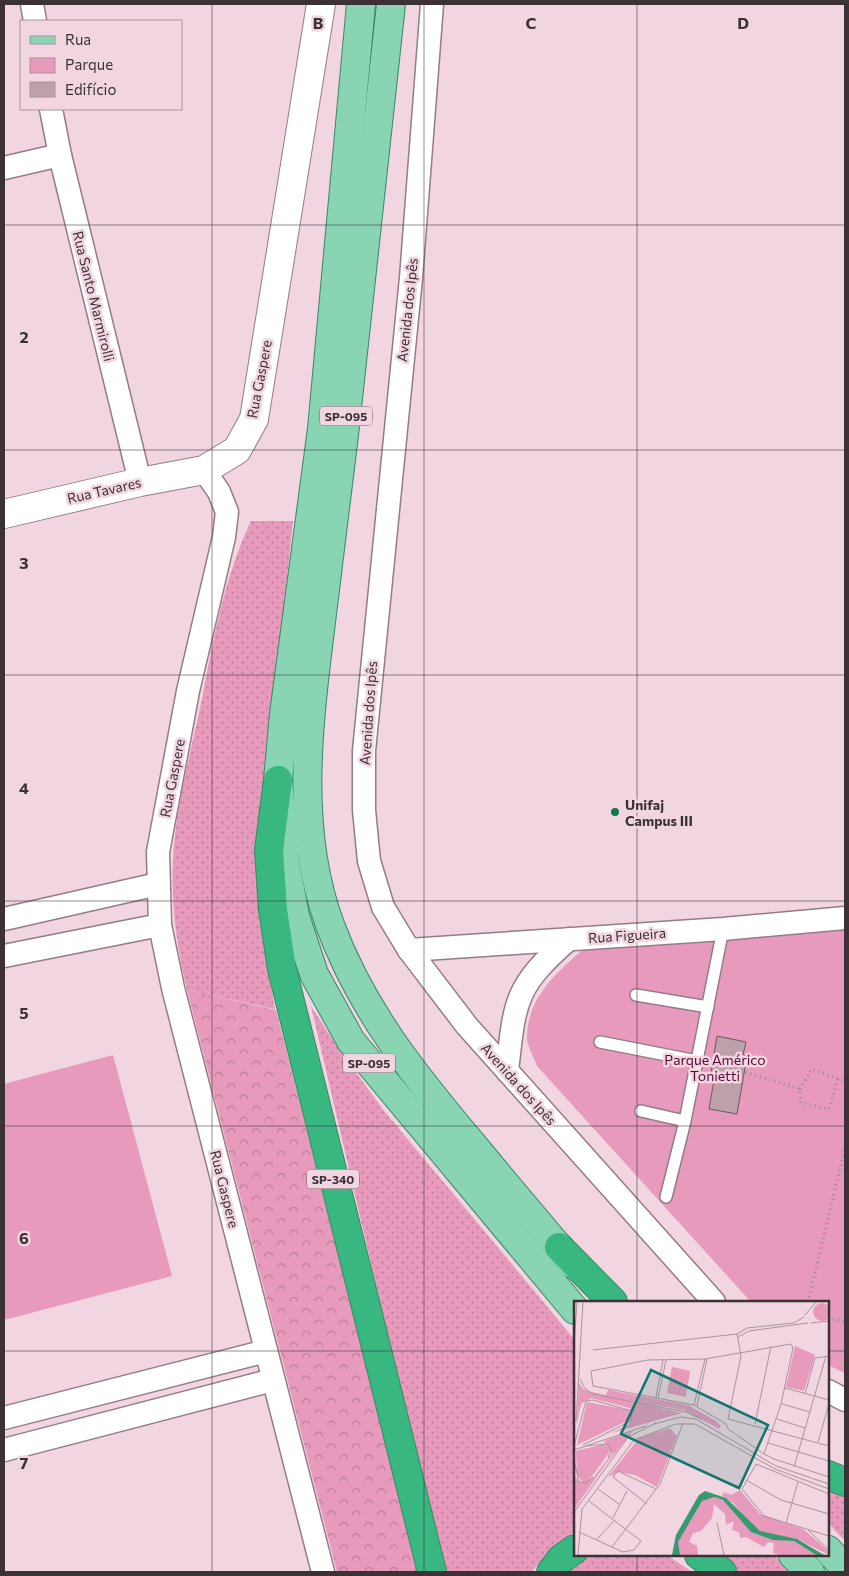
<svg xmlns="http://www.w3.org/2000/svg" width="849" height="1576" font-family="Commissioner,sans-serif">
<defs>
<pattern id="grass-dots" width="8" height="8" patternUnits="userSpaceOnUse" patternTransform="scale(1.25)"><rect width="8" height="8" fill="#e79abb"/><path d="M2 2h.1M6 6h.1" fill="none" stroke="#bc7e99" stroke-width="1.8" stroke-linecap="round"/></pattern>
<pattern id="forest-crowns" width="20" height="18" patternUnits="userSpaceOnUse" patternTransform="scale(1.25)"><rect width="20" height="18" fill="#e79abb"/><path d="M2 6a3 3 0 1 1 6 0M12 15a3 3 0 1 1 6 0" fill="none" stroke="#bc7e99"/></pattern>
</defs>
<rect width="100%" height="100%" fill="#f1d5e0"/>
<g fill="url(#grass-dots)">
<path d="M251,521h42l-37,348 3,51 16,89 -88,-19c-10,-43 -16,-84 -14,-128 2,-54 18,-110 29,-163 12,-63 22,-120 49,-178z"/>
<polygon points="311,1006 340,1051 385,1112 575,1340 575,1531 547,1552 532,1572 443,1572"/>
<polygon points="828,1485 845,1492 845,1541 828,1523"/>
<polygon points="597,1555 667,1555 692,1572 569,1572 587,1558"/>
<polygon points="718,1555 774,1555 790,1572 739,1572"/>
</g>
<polygon fill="url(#forest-crowns)" points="187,990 276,1010 419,1572 337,1572"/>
<g fill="#e79abb">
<path d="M845,924v449l-17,-8v-63h-77l-214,-236c-3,-9 -11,-21 -10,-30 1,-39 30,-64 58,-88z"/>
<polygon points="113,1055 172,1276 4,1320 4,1084"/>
</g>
<polygon fill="#bca1ab" stroke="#705861" points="717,1036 746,1042 743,1055 747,1056 737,1114 709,1109 714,1080 710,1079"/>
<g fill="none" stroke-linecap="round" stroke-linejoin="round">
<g stroke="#957c86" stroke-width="14">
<g id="service">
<polyline points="636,995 708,1007"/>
<polyline points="600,1042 697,1061"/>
<polyline points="641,1111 685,1121 723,929"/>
<polyline points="666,1197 685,1121"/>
</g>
</g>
<g stroke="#957c86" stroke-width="25">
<g id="minor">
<polyline points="32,4 35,21"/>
<polyline points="432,4 411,278 364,751 364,810 369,861 383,907 409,950 467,1026 714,1302"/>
<polyline points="51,109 60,155 140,482"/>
<polyline points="4,168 60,155"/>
<polyline points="204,470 219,492 227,512 224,537 188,691 158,852 160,925 173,988 323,1572"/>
<polyline points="4,919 158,884"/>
<polyline points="409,950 723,929 845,918"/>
<polyline points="4,956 160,925"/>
<path d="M507,1071c8,-70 7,-84 62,-132"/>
<polyline points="828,1391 845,1400"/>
<polyline points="4,1418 266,1351"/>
<polyline points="4,1450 273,1380"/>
</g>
</g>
<g stroke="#957c86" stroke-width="30">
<polyline id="tertiary" points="4,514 140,482 204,470 237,450 254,419 321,4"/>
</g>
<g stroke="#398866" stroke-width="30">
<g id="primary">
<polyline points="361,4 322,429 284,714 278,780 285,862 295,916 314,974 351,1041 575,1310"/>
<path d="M391,4c-16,143 -30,287 -47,431 -8,65 -16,130 -24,195 -12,98 -25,200 10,295 32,86 85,151 143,220 33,40 67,80 100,119"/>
<polyline points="828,1550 845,1568"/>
<polyline points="793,1555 810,1572"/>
</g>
</g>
<g stroke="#398866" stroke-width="30">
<g id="motorway">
<polyline points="278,780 269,850 273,910 282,969 432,1572"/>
<polyline points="559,1247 613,1302"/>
<polyline points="828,1475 845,1482"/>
<polyline points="699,1555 722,1572"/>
<polyline points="551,1572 561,1559 575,1549"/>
</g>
</g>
<g stroke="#9a868e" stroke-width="3" stroke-dasharray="1 4" stroke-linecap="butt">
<polyline points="712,1062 800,1089 801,1103 829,1109 838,1079 845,1081"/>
<polyline points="800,1089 812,1069 838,1079"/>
<polyline points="808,1302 845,1148"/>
<polyline points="828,1318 845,1322"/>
</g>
<use href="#service" stroke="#fff" stroke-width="11"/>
<use href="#minor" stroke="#fff" stroke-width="22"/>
<use href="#tertiary" stroke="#fff" stroke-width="28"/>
<use href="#primary" stroke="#88d4b3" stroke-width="28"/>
<use href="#motorway" stroke="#38b780" stroke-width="28"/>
</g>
<path fill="none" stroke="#3c3236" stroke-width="1" stroke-opacity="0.55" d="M212,4v1568M424,4v1568M637,4v1298M4,225h841M4,450h841M4,675h841M4,901h841M4,1126h841M4,1351h571M828,1351h17M637,1555v17"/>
<circle fill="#137850" stroke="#f1d5e0" stroke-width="2" cx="615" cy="812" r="5"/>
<g text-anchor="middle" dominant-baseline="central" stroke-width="5" stroke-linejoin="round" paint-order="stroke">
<g fill="#f1d5e0" stroke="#726369" stroke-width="1">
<rect x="320" y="406.5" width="52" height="19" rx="4"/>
<rect x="343" y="1053.5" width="52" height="19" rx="4"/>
<rect x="307" y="1169.5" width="52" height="19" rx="4"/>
</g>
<g font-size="12" font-weight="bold" fill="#3c3236">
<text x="346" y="416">SP-095</text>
<text x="369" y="1063">SP-095</text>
<text x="333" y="1179">SP-340</text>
</g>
<g font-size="14" fill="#3c3236" stroke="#f1d5e0">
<text transform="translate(94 296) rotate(76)">Rua Santo Marmirolli</text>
<text transform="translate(407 310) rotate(-84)">Avenida dos Ipês</text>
<text transform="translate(259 379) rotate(-79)">Rua Gaspere</text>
<text transform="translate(104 490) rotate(-13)">Rua Tavares</text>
<text transform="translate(368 713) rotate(-86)">Avenida dos Ipês</text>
<text transform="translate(172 778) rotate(-79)">Rua Gaspere</text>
<text transform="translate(627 935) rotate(-4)">Rua Figueira</text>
<text transform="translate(519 1084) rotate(48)">Avenida dos Ipês</text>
<text transform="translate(225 1189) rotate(76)">Rua Gaspere</text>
</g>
<g font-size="14" font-weight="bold" fill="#3c3236" stroke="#f1d5e0" text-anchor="start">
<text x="625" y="804">Unifaj<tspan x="625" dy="16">Campus III</tspan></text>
</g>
<g font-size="14" fill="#580935" stroke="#f1d5e0">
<text x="715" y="1059">Parque Américo<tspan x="715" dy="16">Tonietti</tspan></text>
</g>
</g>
<g transform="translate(574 1301)">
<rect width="255" height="255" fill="#f1d5e0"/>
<path d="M239 11a9 9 0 1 1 18 0a9 9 0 1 1-18 0ZM5,82l5,7 98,23 -70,20 17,-9 1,-16 -39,-10 -10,6 -4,20zM13,101l42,8 2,9 -54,26zM114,104l28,16 5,5 -2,3 -35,-19zM59,130l-28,34 -31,44 1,-33 5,7 13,-5 19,-24 -8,-13zM31,143l5,5 -4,8 -17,23 -7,2 -5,-8 -1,-23z" fill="#e79abb"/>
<path d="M34,89l80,15 -5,5 -78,-14zM166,189l20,24 43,15 26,22v4l-32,-16 -32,-5 -15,-9 -17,-22 -11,-7 2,-4 7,3zM140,196l9,3 34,34 37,7 22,14h-36l-7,-2 1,-10 -6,-1 -4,5 -18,-10 -6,1 -1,-6 -7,-2 2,-9 -8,4 -1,-11 -11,-10 -2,14 -11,13 -8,2 -4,9 8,4 1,9h-19l-1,-13 6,-13 20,-31z" fill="#e79abb"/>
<path d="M221,45l20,9 -11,36 -18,-4zM98,66l18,4 -4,26 -19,-4zM96,127l7,8 -20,51 -22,-12 -16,-3 -11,5 31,-39z" fill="#e79abb"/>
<path d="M131,190l21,7 34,33 37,8 27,16h-8l-22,-14 -21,-1 -22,-8 -28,-32 -9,-3 -12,4 -24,41 2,13h-8l4,-20 23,-40z" fill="#369a6e"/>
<path fill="none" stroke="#a9949c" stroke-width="1" d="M231,14l11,-13M237,22l18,-2M164,36l11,-6 59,-8M0,43l3,-42M19,49l144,-16 10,-6 47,-5 10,-6M6,78l5,10 8,5 93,18 15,7M211,87l44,12M231,93l10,-36 14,-2M82,96l7,-37M84,97l8,-38M208,103l28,8M120,104l11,-46M123,105l10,-47M154,118l101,27M154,118l13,-63 -4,-22M203,118l28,9M2,121l7,-120M80,123l27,-7 15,2 80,47 53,18M181,123l16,-78M1,141l11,-41 7,-1 39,11 -1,10 -48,24M244,141l11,-38M194,142l61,18M12,145l21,-2 4,5 -3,9M0,149l72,-24M0,153l1,-15M190,153l17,-50 12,-56 -2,-4 -86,15 -57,1 -57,11 2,15 101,19 32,19 2,5 36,25 10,5 55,18M0,159l5,22 8,1 6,-6M220,166l32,-111M172,179l35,20 48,14M24,188l21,15M255,193l-73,-30 -14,25 22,27 65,20M73,203l-34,-27 5,-6 38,18M0,211l54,-75 28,-14M39,217l14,-27M143,222l7,32M212,222l12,-41M233,228l22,21M5,231l44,20 11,-2 7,-9 -52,-40M22,239l19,-20M38,246l48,-63 23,-61M4,254l4,-46 52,-69 42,-16h19l80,45 54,20"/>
<path fill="#0f766e" fill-opacity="0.15" stroke="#0f766e" stroke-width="2.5" d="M77,69l117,55 -29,63 -118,-54z"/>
<rect width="255" height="255" fill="none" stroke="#3c3236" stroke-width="2.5"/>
</g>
<g font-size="16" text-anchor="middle" font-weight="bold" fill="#3c3236" stroke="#f1d5e0" stroke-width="5" stroke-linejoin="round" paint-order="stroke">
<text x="318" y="29">B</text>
<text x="531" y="29">C</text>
<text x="743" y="29">D</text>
<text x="24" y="343">2</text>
<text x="24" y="569">3</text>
<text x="24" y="794">4</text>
<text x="24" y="1019">5</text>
<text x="24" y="1244">6</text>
<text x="24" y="1469">7</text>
</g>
<rect width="849" height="1576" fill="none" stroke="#3c3236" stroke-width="10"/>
<rect x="20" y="20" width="162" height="90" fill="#f1d5e0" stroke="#a9949c"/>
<rect x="30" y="36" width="25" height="8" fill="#88d4b3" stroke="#a9949c"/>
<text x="65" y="45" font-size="15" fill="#3c3236">Rua</text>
<rect x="30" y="58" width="25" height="15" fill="#e79abb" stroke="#a9949c"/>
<text x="65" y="70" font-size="15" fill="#3c3236">Parque</text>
<rect x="30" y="82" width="25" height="15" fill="#bca1ab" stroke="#a9949c"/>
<text x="65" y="95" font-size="15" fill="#3c3236">Edifício</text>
</svg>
